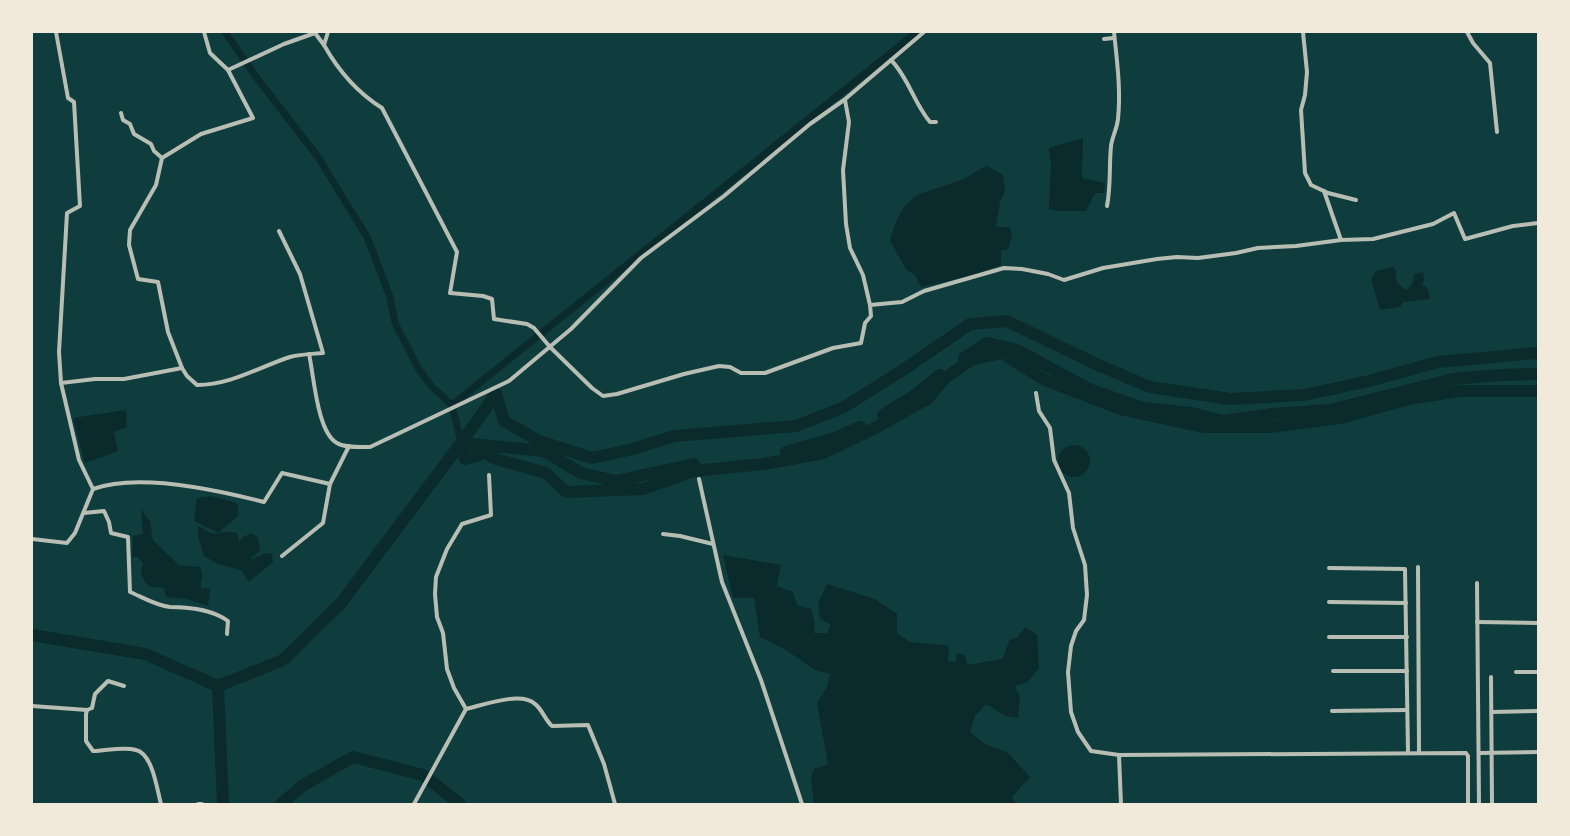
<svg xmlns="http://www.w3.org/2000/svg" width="1570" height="836" font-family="'Nunito Sans',sans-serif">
<rect width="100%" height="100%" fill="#0f3d3e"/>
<g fill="#0a2a2b">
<polygon points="1083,138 1082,178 1105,183 1104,193 1095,193 1086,211 1056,211 1049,209 1051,164 1049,148"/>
<path d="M988,166l15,9 2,16 -5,11 -4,25h14l2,10 -4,12 -7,2v14l-30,11 -50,11 -6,-12 -9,-6 -16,-28c15,-54 30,-44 73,-62 10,-4 13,-10 25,-13z"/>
<path d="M1393,267l3,3c-2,11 2,15 11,20l6,-7 1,-9 9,-2 1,7 -2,6 5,2 3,12 -27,3 -3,5 -20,3 -9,-31 5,-8z"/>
<polygon points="126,410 127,427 114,432 118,451 85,463 73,418"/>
<circle cx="1074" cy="461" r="16"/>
<polygon points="211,496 237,503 239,515 218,533 194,521 197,498"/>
<polygon points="141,509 150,521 153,540 179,565 200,567 203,576 201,580 201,588 210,589 208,606 187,599 166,597 164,588 148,586 141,575 143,563 137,557 132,557 133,536 143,534"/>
<path d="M198,526c23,15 21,2 39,7l2,9 4,-5 9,-4 6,5 2,13 -10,7 4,1 11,-6 7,1 1,8 -24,20 -8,-12 -23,-6 -14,-8 -6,-20z"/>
<polygon points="723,555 781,565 777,586 793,592 797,605 811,609 815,624 814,633 827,633 831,625 820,619 818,604 827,584 875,599 897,614 897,633 910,642 949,646 948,662 956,661 957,653 965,655 967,665 1002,659 1010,639 1017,638 1025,627 1037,635 1039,668 1028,682 1015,686 1020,697 1018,718 1006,716 986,704 975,716 970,732 985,744 1008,753 1030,777 1012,797 1016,804 814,804 811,778 814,769 828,764 817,703 827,687 830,674 815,670 786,650 760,637 754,598 733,598"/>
</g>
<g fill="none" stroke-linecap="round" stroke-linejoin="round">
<g stroke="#0a2a2b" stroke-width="7">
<polyline points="225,32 257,78 318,157 367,237 390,297 395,323 418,368 432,387 452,405 461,443"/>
<polyline points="452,405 917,32"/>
</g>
<g stroke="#0a2a2b" stroke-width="12">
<polyline points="1538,353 1438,362 1365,382 1304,395 1230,399 1150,387 1098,365 1007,321 970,324 903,370 844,407 796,426 674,436 633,449 592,458 539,441 504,421 496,394 461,443 465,459 485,453 496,459 546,473 566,492 643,489 693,471 764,464 823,453 877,427 927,399 944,379 972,359 1002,353 1045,380 1120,409 1203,427 1270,427 1340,418 1413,398 1460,391 1538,391"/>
<polyline points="964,358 987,343 1017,350 1091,390 1143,408 1191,413 1224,421 1272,414 1330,410 1453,379 1499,375 1538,374"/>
<polyline points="883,415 915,395 940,375"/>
<polyline points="786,452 832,439 860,427"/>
<polyline points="32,635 145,654 218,686 283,660 341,603 461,443 544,451 581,473 616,481 694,464"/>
<polyline points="218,686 223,804"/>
<polyline points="281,804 302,786 353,757 423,775 460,804"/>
</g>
<g stroke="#b8beb3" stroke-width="4">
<polyline points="204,32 210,53 228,70"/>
<polyline points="1303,32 1307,72 1305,95 1301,110 1305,173 1311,185 1328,193 1356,200"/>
<polyline points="1467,32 1473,43 1490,63 1497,132"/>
<polyline points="1104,39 1114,38"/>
<path d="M324,45c14,25 34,48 58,63l75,144 -7,41 33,3 9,3 2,20 33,5 7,4 16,19 42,41 11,8 14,-2 67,-20 35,-8 11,1 11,6h24l68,-25 28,-5 4,-20 6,-7 -1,-11 32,-3 22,-11 80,-23 18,1 26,5 16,6 39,-12 54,-9 20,-2 21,1 38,-5 22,-5 38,-2 45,-6 32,-1 60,-15 21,-11 11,26 48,-13 25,-3"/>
<path d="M891,60c17,17 23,43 39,62h6"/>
<polyline points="845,100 849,122 843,170 846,224 850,248 863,275 870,305"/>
<polyline points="121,113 123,120 130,124 134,134 151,144 154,151 162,158"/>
<polyline points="1324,191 1341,240"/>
<path d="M1107,206c4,-20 2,-39 4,-60 1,-9 6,-17 7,-27 3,-29 -1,-58 -4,-87"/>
<path d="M309,354c5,22 8,78 28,89 8,5 23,4 33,4l139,-66 62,-52 70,-71 83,-62 86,-72 34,-24 80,-68"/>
<polyline points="182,368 168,332 158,282 138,279 129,245 130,230 156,185 162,158 201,134 253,118 228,70 284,44 315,33 324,45 328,32"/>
<path d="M61,383l34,-4h29l58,-11 5,8 10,9c34,0 62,-18 93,-28 11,-3 22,-3 33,-4l-23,-79 -21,-43"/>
<polyline points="1036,393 1039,411 1050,428 1054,460 1069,493 1073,528 1085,565 1087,595 1084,620 1076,631 1071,646 1068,672 1071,712 1078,732 1091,751 1119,755 1466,753 1468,756 1468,804"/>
<polyline points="699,479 722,582 761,680 802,804"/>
<path d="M93,489c46,-17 125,1 171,13l18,-29 48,11 19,-38"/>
<path d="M84,513l20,-2 5,11 2,11 17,4 2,55c12,5 27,14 40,15 18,0 43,3 58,14l-1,13"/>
<polyline points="663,534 680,536 713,544"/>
<polyline points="32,539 67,543 75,533 93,489 79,460 61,383 59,352 67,213 80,206 74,102 68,98 56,32"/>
<polyline points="282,556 323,523 330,484"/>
<polyline points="1418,567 1419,752"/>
<polyline points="1329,568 1405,569 1408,752"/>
<polyline points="1477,583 1479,804"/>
<polyline points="1329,602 1406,603"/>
<polyline points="1477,622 1538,623"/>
<polyline points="1329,637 1407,637"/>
<polyline points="1333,671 1407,671"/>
<polyline points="1516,672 1538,672"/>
<polyline points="1491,677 1492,804"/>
<path d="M124,686l-16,-5 -13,13 -3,14 -5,2 -1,4v27l7,10c13,0 30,-5 43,-1 17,4 21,40 25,54"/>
<polyline points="32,706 87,710"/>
<path d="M466,709c17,-4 55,-18 69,-5 7,5 10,16 17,22l36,-1 16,39 11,40"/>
<polyline points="1332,711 1407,710"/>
<polyline points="1492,712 1538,711"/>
<polyline points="1480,753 1538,752"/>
<polyline points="1119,755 1121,804"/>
<polyline points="198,804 202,804"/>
<polyline points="414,804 466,709 454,688 447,669 443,633 437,617 435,594 436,577 447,549 462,524 491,515 489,475"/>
</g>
</g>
<rect width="1570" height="836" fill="none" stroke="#f1e9da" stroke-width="66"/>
</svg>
